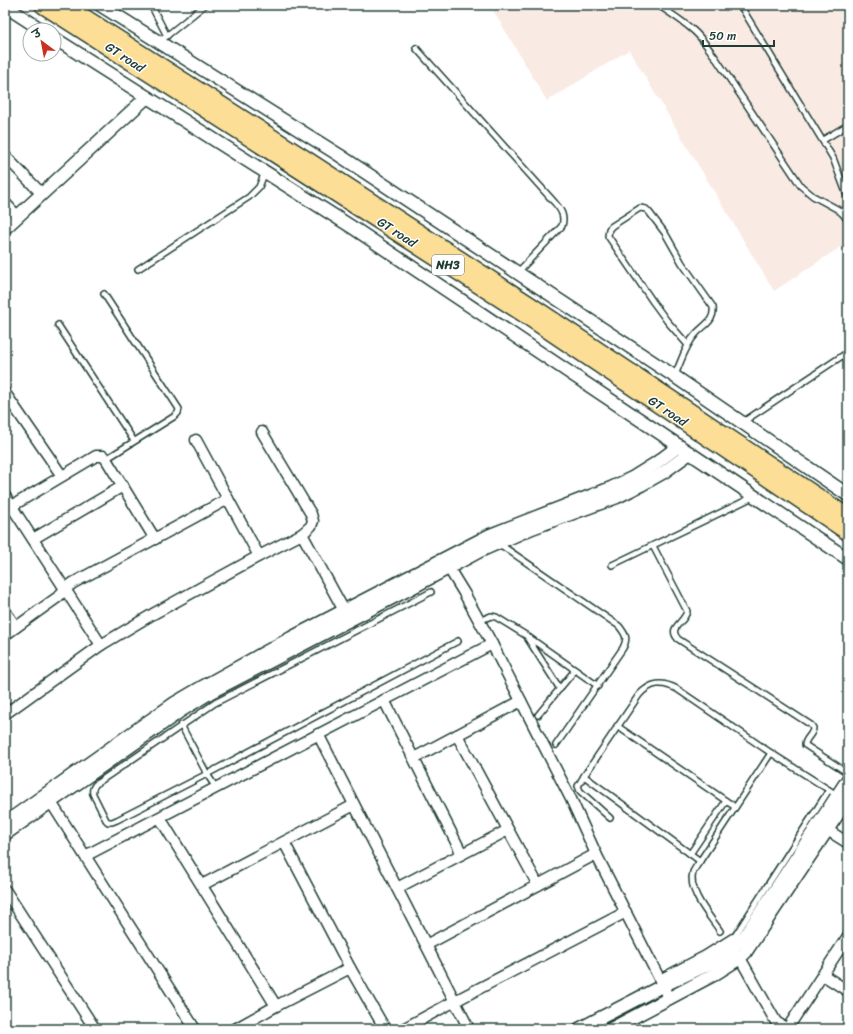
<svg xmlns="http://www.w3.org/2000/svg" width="853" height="1034" font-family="Sriracha,'Playpen Sans Deva',sans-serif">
<rect width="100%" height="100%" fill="#fff"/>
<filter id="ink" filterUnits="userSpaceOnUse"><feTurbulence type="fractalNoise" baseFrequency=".025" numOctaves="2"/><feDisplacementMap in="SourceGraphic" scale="8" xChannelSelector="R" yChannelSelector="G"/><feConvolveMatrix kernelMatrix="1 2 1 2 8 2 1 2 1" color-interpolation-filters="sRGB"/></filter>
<g filter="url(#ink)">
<polygon fill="#faeae4" points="490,5 848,5 848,242 774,291 629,50 547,101"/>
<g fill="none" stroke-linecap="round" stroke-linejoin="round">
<g stroke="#1f3d34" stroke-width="8">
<g id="service">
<polyline points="151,5 167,36"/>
<path d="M658,5c12,8 25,16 36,26 8,7 14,17 21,26l86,129 12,10 24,13 6,5 5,7"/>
<polyline points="740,5 833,158 848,198 847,208 843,214"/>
<polyline points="159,42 205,5"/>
<path d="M416,48l139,155c6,7 10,13 7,23l-45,47"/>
<polyline points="823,140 848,125"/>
<polyline points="138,269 249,197 259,187 265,172"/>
<polyline points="104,294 179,409 178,413 175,416 106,459"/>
<polyline points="58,325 134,441"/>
<path d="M675,375c6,-13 10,-29 20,-40 8,-10 20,-13 18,-28l-31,-44 -17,-30 -16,-21 -3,-3 -6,-1 -28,18 -3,3 -1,7 45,66 14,19 21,24"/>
<polyline points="743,422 848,352"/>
<path d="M498,543l121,83c7,9 9,12 4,22l-67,97"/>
<path d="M653,546l34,65c-2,12 -20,16 -9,28l133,86 2,3c0,7 -8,10 -8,17l43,28"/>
<polyline points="612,565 753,497"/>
<path d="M431,592l-216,111 -119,81c-3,3 -4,6 -3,10l13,26 2,2h4l5,-2 90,-46 251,-133"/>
<polyline points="479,621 491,616 496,617 527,636 598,686"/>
<polyline points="528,639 560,689"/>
<polyline points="538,715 575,670"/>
<polyline points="181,725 207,774 216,788"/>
<polyline points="617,726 735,807"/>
<polyline points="584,776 700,861 771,753"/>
<path d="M610,818l-30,-27 -2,-5 6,-10 55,-81c12,-13 23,-14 38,-6l94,64 66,42"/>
<polyline points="690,854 726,801"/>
<path d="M700,861c-2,3 -5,7 -7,11 -6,19 17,44 27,59"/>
<polyline points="733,939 829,790"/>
</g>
</g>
<g stroke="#1f3d34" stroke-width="13">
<g id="minor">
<polyline points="5,156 42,194"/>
<polyline points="5,203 17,216"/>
<polyline points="5,393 62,476"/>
<polyline points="196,440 259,556"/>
<polyline points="5,496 65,589 101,645"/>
<polyline points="12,506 96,456 103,456 106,459 155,539"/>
<polyline points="302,534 347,616"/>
<polyline points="33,539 123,486"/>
<polyline points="445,562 464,593 492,644 571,799 596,854 660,980 669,999"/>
<polyline points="5,611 16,627"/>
<polyline points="5,635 58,597 65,589 73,583 228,499"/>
<polyline points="384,700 462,854"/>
<polyline points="5,714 101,645 153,614 259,556 302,534 311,526 313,521 311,514 262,432"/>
<polyline points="318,734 469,1029"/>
<polyline points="457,735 538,885"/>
<polyline points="414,758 521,701"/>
<polyline points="47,796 195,1029"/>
<polyline points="160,818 276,1006"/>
<polyline points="821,826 848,843"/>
<polyline points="284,842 350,968 385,1029"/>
<polyline points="85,856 492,644"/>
<polyline points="202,885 354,805"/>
<polyline points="397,888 508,830"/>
<polyline points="5,890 95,1029"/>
<polyline points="426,945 596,854"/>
<polyline points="740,958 776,1022 787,1029 848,936"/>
<polyline points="823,975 848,991"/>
<polyline points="660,980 706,956 733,939"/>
<polyline points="235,1029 276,1006 350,968"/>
<polyline points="403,1029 455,1001 626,912"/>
</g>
</g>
<g stroke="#1f3d34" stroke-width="15">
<g id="tertiary">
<polyline points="100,5 339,155 674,376 848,495"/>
<polyline points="5,6 42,30"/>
<polyline points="54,38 355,229 848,559"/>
<polyline points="5,228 147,97"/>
<polyline points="5,823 139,728 175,703 204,686 291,638 490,535 611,488 632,478 656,463 679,446"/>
<polyline points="5,834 179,712 211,692 415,586 480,551 532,528 617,497 641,485 664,472 690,453"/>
<polyline points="579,1029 662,986 713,962 727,954 745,936 848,779"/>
<polyline points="611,1029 715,974 734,962 745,953 848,799"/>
</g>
</g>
<g stroke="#1f3d34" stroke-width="19">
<g id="trunk">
<polyline points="43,5 524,314 848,532"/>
<polyline points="65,5 304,158 530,305 848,517"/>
</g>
</g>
<use href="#service" stroke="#fff" stroke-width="5"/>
<use href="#minor" stroke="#fff" stroke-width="10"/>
<use href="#tertiary" stroke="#fff" stroke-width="12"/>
<use href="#trunk" stroke="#fdde96" stroke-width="16"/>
</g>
</g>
<g text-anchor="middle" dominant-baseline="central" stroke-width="3" stroke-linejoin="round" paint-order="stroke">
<rect fill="#fff" stroke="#627771" stroke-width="1" x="432" y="255" width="32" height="20" rx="3"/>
<g font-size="12" font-weight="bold" fill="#1f3d34">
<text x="448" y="265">NH3</text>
</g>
<g font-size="13" fill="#1f3d34" stroke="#fff">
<text transform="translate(125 57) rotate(33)">GT road</text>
<text transform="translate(397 232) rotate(33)">GT road</text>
<text transform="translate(668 411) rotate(34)">GT road</text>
</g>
</g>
<rect width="853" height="1034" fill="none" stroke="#fff" stroke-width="20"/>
<rect x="10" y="10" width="833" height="1014" fill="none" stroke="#1f3d34" stroke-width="1.5" filter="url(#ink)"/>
<g transform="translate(42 42) rotate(328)"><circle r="19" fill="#ffffff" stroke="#a5b1ae"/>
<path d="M0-3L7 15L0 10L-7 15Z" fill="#c8321e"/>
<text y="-6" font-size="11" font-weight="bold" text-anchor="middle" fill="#1f3d34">उ</text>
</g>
<path d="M703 40v6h71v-6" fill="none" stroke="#1f3d34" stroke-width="2"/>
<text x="709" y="40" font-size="12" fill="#1f3d34" stroke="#ffffff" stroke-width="3" paint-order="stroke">50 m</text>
</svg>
